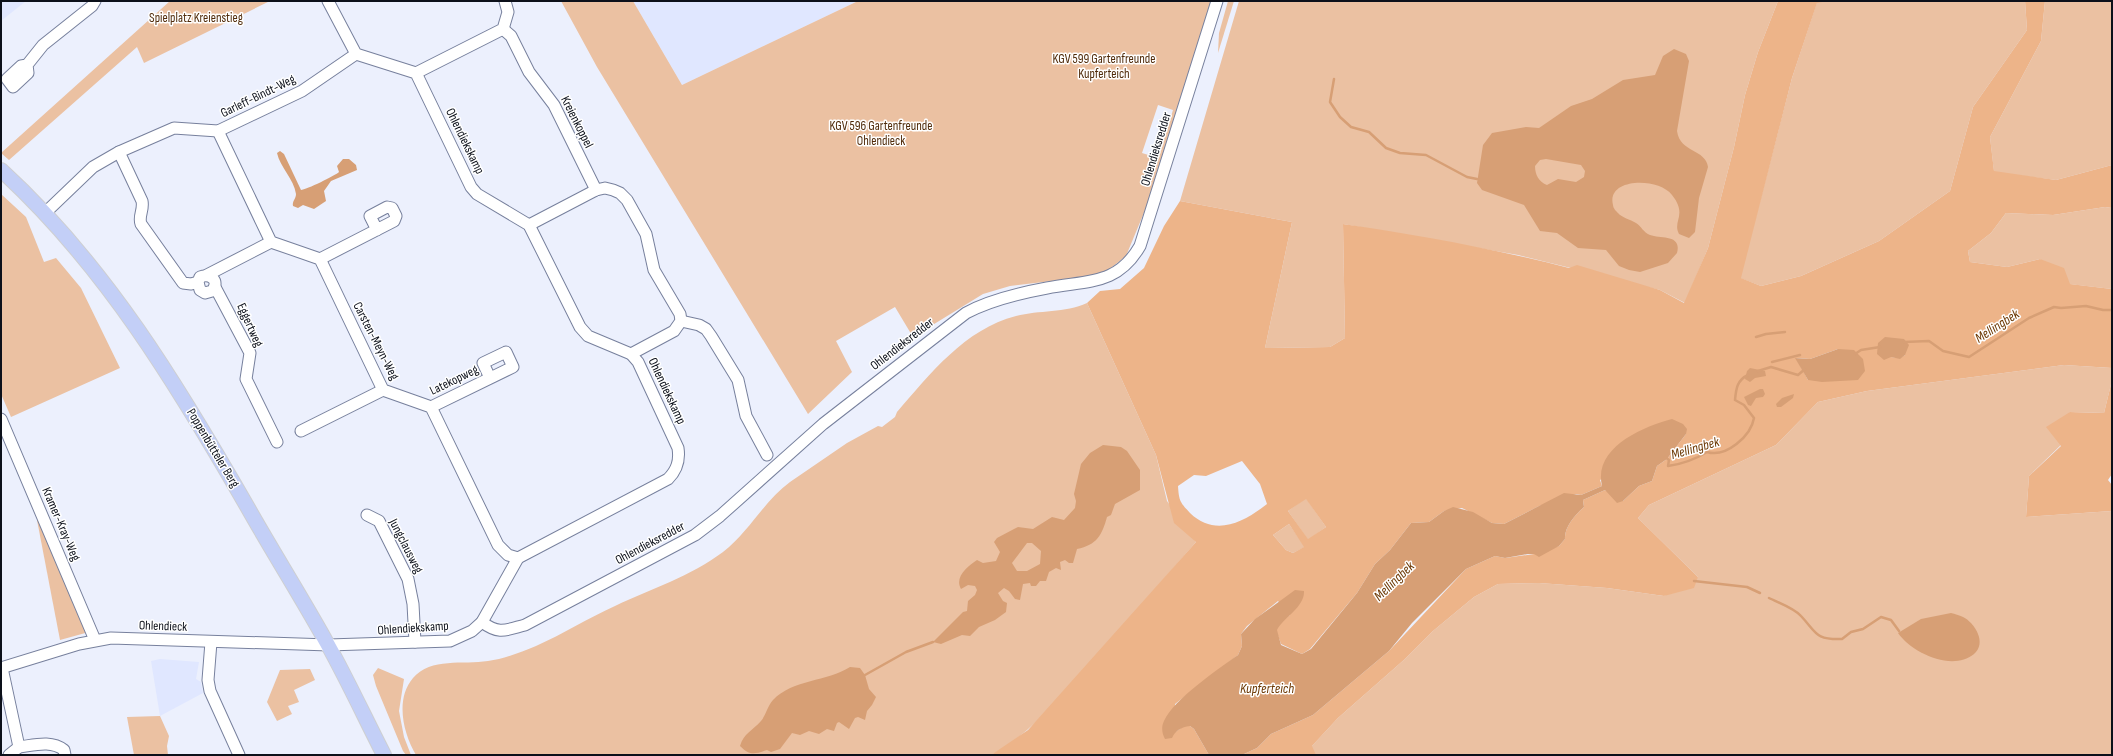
<svg xmlns="http://www.w3.org/2000/svg" width="2113" height="756" font-family="'Sofia Sans Condensed',sans-serif">
<rect width="100%" height="100%" fill="#ecf0fd"/>
<g fill="#e0e7ff">
<polygon points="1,1 26,1 1,21"/>
<polygon points="633,1 858,1 682,85"/>
<polygon points="160,659 199,662 196,679 201,682 203,693 160,716 151,661"/>
</g>
<g fill="#ebc1a2" fill-rule="evenodd">
<polygon points="170,1 270,1 144,63 137,47 9,160 1,153"/>
<path d="M561,1h72l49,84 176,-84h355l-65,202 -22,53 -24,19 -92,11 -27,8 -70,43 -18,-30 -59,34 16,31 -44,42 -211,-347zM1158,105l15,5 -15,48 -16,-5z"/>
<polygon points="1228,1 1234,1 1218,53 1219,33"/>
<polygon points="1239,1 1778,1 1758,52 1745,95 1734,147 1708,248 1685,303 1660,290 1518,255 1343,224 1345,338 1330,347 1265,348 1292,222 1180,201"/>
<polygon points="1827,1 2025,1 2027,30 1973,107 1950,191 1879,241 1801,276 1761,286 1740,278 1792,78 1817,2"/>
<polygon points="2045,1 2112,1 2112,165 2056,180 1994,172 1990,137 2041,41"/>
<polygon points="1,194 26,217 44,262 56,258 81,288 120,368 11,417 1,394"/>
<polygon points="2105,207 2112,208 2112,289 2069,284 2040,259 2007,267 1970,262 1968,251 1991,233 2006,213 2053,215"/>
<path d="M1087,303l69,152 11,46 29,41c-34,39 -69,79 -104,118 -30,34 -60,74 -101,95h-575c-13,-22 -21,-56 -3,-77 18,-21 50,-13 75,-17 16,-2 33,-9 48,-15 27,-12 52,-28 79,-40 36,-17 76,-30 108,-54 26,-20 41,-51 67,-70l57,-39 31,-17 4,1 13,-10 2,-5c33,-38 68,-83 119,-96 23,-6 49,-3 71,-13z"/>
<polygon points="2064,365 2112,368 2112,380 2104,413 2070,412 2061,445 2029,476 2026,517 2112,511 2112,755 1314,755 1311,747 1338,718 1405,659 1433,631 1474,597 1498,584 1539,583 1607,588 1664,596 1698,577 1638,518 1649,505 1776,445 1818,402 1867,391"/>
<polygon points="1306,498 1326,527 1308,540 1288,511"/>
<polygon points="41,519 89,632 60,640 37,520"/>
<polygon points="1289,524 1305,547 1293,553 1286,550 1273,535"/>
<polygon points="378,668 404,679 399,711 404,737 411,755 406,755 403,751 376,686 373,675"/>
<polygon points="310,669 315,680 294,690 299,702 288,706 292,714 277,721 267,702 280,670"/>
<polygon points="160,716 169,736 167,746 168,755 134,755 127,717"/>
</g>
<g fill="#edb489" fill-rule="evenodd">
<path d="M1778,1h49l-10,2 -25,75 -51,200 20,8 40,-10 78,-35 71,-50 23,-84 54,-77 -2,-29h20l-4,40 -51,96 4,34 62,9 56,-15v43l-7,-1 -52,8 -47,-2 -15,20 -23,18 2,11 37,5 33,-8 24,9 6,16 42,5v79l-48,-3 -197,26 -49,11 -42,43 -127,60 -11,13 60,59 -4,11 -30,8 -57,-8 -68,-5 -41,1 -24,13 -41,34 -28,28 -67,59 -26,28 4,9h-74l15,-7 14,-14 42,-19 76,-64 77,-82 29,-13 10,2 29,-4 25,-8 6,-7c-1,-12 11,-25 19,-32l-1,-7 22,-10 18,11 16,-15 13,-5 5,-15 10,-7 19,-25 -86,46 2,6 -21,9 -5,-1 -37,12 -35,18 -12,-1 -30,-15 -18,3 -15,11 -18,1 -21,27 -15,14 -18,29 -47,56 -8,5 -21,-10 -5,-14 5,-8 9,-7 -12,-14 -31,25 -6,8 1,12 -4,9 -63,49 -1,29 10,-7h6l4,3 15,26h-218l37,-25 168,-188 -22,-19 -18,-68 -69,-152 13,-12 20,-2 24,-21 20,-42 16,-25 112,21 -27,126 65,-1 15,-9 -2,-114c76,11 152,25 226,44l8,-3 83,25 24,13 24,-55 26,-101 11,-52 13,-43zM1895,339h9l1,16 -5,3 -9,-1zM1838,349l-30,31 -12,-22 14,1zM1242,461l18,23 7,20c-24,19 -52,33 -77,9 -10,-11 -11,-12 -12,-27l16,-11 12,1zM1306,499l20,28 -18,12 -20,-28zM1289,524l15,23 -11,6 -7,-3 -13,-15z"/>
<polygon points="2112,380 2112,474 2108,480 2112,485 2112,511 2026,517 2029,476 2061,446 2046,427 2070,412 2104,413"/>
</g>
<g fill="#d79f75" fill-rule="evenodd">
<path d="M1674,49l12,5 3,7 -12,70c3,22 29,18 31,36l-9,31 -4,34 -6,6 -10,-4c-7,-13 9,-19 -7,-39 -14,-18 -66,-17 -59,10 0,3 3,6 5,8 4,5 12,6 18,10 5,3 8,10 14,12 11,4 32,-1 27,18l-9,10 -28,9 -11,-2 -10,-4 -13,-16 -28,-2 -21,-15 -17,-2 -16,-26 -42,-15 -5,-7 6,-38 9,-12 34,-6 13,1 32,-22 21,-7 31,-19 32,-5 8,-19zM1546,159l35,6 4,6 -1,6 -8,5 -18,-3 -11,6c-8,-3 -12,-10 -12,-19l5,-6z"/>
<path d="M280,151l4,3 17,36c5,0 35,-15 38,-18l-2,-6 6,-7h6l7,6 1,5 -26,11 -7,10 2,10 -12,8 -11,-4 -5,3 -5,-2c-1,-5 3,-7 3,-12 -2,-15 -16,-27 -19,-41z"/>
<polygon points="1885,337 1904,339 1909,345 1905,355 1900,359 1891,357 1884,360 1877,354 1878,343"/>
<polygon points="1838,349 1854,350 1863,359 1865,371 1858,380 1822,382 1808,380 1795,358 1810,359"/>
<polygon points="1750,368 1765,371 1766,376 1755,378 1750,382 1745,379 1747,371"/>
<polygon points="1760,389 1763,389 1765,394 1763,397 1756,398 1751,406 1748,405 1744,397"/>
<polygon points="1794,394 1793,398 1781,407 1777,407 1776,404 1782,398"/>
<path d="M1672,419l11,5 4,5 -1,5 -19,25 -10,7 -5,15 -13,5 -16,15 -6,2 -12,-13 -22,10 1,7c-8,7 -20,20 -19,32l-6,7 -20,11 -5,-3h-6l-23,4 -10,-2 -29,13 -54,54 -23,28 -76,64 -42,19 -14,14 -15,7h-33l-15,-26 -4,-3c-9,1 -15,5 -18,12l-7,1c-3,-5 -4,-12 -1,-18 9,-21 54,-52 74,-66l4,-9 -1,-12 14,-15 40,-29 9,1c1,16 -20,26 -27,39l4,15 21,9 9,-5 46,-56 18,-29 15,-14 21,-27 18,-1 15,-11 9,-4 20,5 19,11 12,1 60,-31 17,2 21,-9c-9,-38 40,-59 70,-67z"/>
<path d="M1103,445l18,2 6,4 13,19v20l-25,14 -4,11 -4,2c-5,18 -10,28 -30,32l-4,14h-4l-4,-3 -5,2 1,8 -5,-2 -7,4 -3,9h-6l-4,5h-5l-1,-3 -7,1 -3,16 -5,-1 -6,-8 -5,-3 -6,5 5,8 4,2 -1,9 -11,8 -16,7 -9,9 -8,-1 -21,9 -8,-2 30,-30 4,-1 1,-10 7,-6 2,-5 -2,-4 -7,-1 -7,4c-7,-12 7,-23 16,-29l6,3 13,-2 4,-9 -6,-10 3,-4 17,-9 4,-2 15,2 19,-12 12,3 11,-12 1,-7 -2,-7 7,-30 9,-11zM1027,543h5l9,8 -1,13 -13,7h-10l-5,-8z"/>
<path d="M1951,613c4,1 8,2 12,4 12,6 24,26 11,37 -22,18 -62,-1 -76,-21l23,-14z"/>
<path d="M850,667l10,1 5,7 4,14 7,8 -4,8 -5,6 -2,9 -7,-3 -3,1 -6,11 -10,-7 -2,1 -3,8 -7,-2 -8,5 -10,-3 -9,4 -8,-2 -12,16 -9,3 -4,-2c-12,4 -17,6 -27,-4 4,-13 12,-15 21,-25 5,-6 7,-16 12,-21 20,-21 54,-18 77,-33z"/>
</g>
<g fill="none" stroke-linecap="round" stroke-linejoin="round">
<g stroke="#d79f75" stroke-width="2.5">
<polyline points="1334,79 1330,102 1340,117 1351,127 1369,132 1386,148 1400,153 1426,155 1467,177 1477,179"/>
<polyline points="1756,337 1766,334 1785,332"/>
<polyline points="1904,342 1929,341 1943,351 1969,357 2029,318 2054,307 2061,308 2086,306 2103,310 2112,310"/>
<polyline points="1855,354 1861,350 1880,347"/>
<polyline points="1772,362 1800,355"/>
<polyline points="1758,371 1771,367 1798,375 1805,369"/>
<path d="M1665,457l4,3 -1,6c15,-2 26,-6 39,-14 19,6 44,-16 47,-34l-10,-13 -9,-5c1,-11 2,-20 13,-25"/>
<polyline points="1694,581 1747,587 1760,593"/>
<path d="M1769,598c10,5 25,10 32,18 16,17 14,24 41,23l9,-7 12,-3 18,-12 10,3 8,11"/>
<polyline points="865,675 906,652 933,642"/>
</g>
<g stroke="#77809d" stroke-width="13">
<g id="minor">
<polyline points="503,29 511,36 529,72 554,105 596,190"/>
<polyline points="27,65 28,73 13,87 7,79 21,66 27,65 43,45 92,6 95,1"/>
<polyline points="416,73 503,29 508,12 505,1"/>
<polyline points="218,131 271,242 320,259 383,390 431,407 498,545 508,555 518,558"/>
<path d="M119,152l23,49c2,9 -4,15 -1,23l42,59 8,1 7,-2 2,8 5,3 7,-2c8,-10 -1,-18 -12,-14l-2,5"/>
<polyline points="45,213 93,167 119,152 174,128 218,131 302,91 356,54"/>
<polyline points="529,225 596,190 605,188 613,190 620,193 627,200 646,234 654,270 680,314 681,321 674,331 631,354"/>
<polyline points="320,259 394,221 396,216 392,208 387,207 370,216 377,230"/>
<polyline points="207,275 271,242"/>
<polyline points="215,287 250,353 246,379 277,442"/>
<polyline points="681,321 699,325 706,329 711,336 738,380 746,416 767,455"/>
<polyline points="431,407 513,367 506,352 483,363 490,378"/>
<polyline points="1,419 95,640"/>
<polyline points="301,431 383,390"/>
<polyline points="367,515 379,521 408,579 413,604 415,642"/>
<path d="M482,622c17,13 24,8 43,3l170,-90 25,-19 103,-92 143,-111c24,-13 54,-20 81,-25 40,-8 70,-2 93,-42l77,-245"/>
<polyline points="211,642 208,680 210,691 239,755"/>
<path d="M1,668l78,-24 32,-6 218,7 121,-4 22,-10 10,-9 36,-64 150,-79c9,-9 12,-18 10,-31l-40,-86 -7,-8 -43,-18 -8,-9 -51,-102 -52,-31 -6,-7 -55,-114 -60,-19 -28,-53"/>
<polyline points="2,668 19,747 9,755"/>
<path d="M19,747c16,-2 32,-7 45,3l1,5"/>
</g>
</g>
<g stroke="#cecfd1" stroke-width="16">
<path id="major" d="M1,170c104,95 177,216 247,338 26,46 54,90 80,137 20,36 37,73 56,110"/>
</g>
<use href="#minor" stroke="#fff" stroke-width="11"/>
<use href="#major" stroke="#c3cff7" stroke-width="14"/>
</g>
<g text-anchor="middle" dominant-baseline="central" stroke-width="3" stroke-linejoin="round" paint-order="stroke">
<g font-size="13" fill="#4f2a09" stroke="#fff">
<text x="196" y="18">Spielplatz Kreienstieg</text>
<text x="1104" y="59">KGV 599 Gartenfreunde<tspan x="1104" dy="15">Kupferteich</tspan></text>
<text x="881" y="126">KGV 596 Gartenfreunde<tspan x="881" dy="15">Ohlendieck</tspan></text>
</g>
<g font-size="13" fill="#0c101a" stroke="#fff">
<text transform="translate(258 96) rotate(-26)">Garleff-Bindt-Weg</text>
<text transform="translate(577 122) rotate(63)">Kreienkoppel</text>
<text transform="translate(465 141) rotate(64)">Ohlendiekskamp</text>
<text transform="translate(1156 149) rotate(-73)">Ohlendieksredder</text>
<text transform="translate(250 325) rotate(66)">Eggertweg</text>
<text transform="translate(376 341) rotate(63)">Carsten-Meyn-Weg</text>
<text transform="translate(902 344) rotate(-38)">Ohlendieksredder</text>
<text transform="translate(454 380) rotate(-26)">Latekopweg</text>
<text transform="translate(667 391) rotate(65)">Ohlendiekskamp</text>
<text transform="translate(213 448) rotate(59)">Poppenbütteler Berg</text>
<text transform="translate(61 524) rotate(67)">Kramer-Kray-Weg</text>
<text transform="translate(650 543) rotate(-28)">Ohlendieksredder</text>
<text transform="translate(406 546) rotate(63)">Jungclausweg</text>
<text transform="translate(163 626) rotate(2)">Ohlendieck</text>
<text transform="translate(413 628) rotate(-4)">Ohlendiekskamp</text>
</g>
<g font-size="14" font-style="italic" fill="#6b3702" stroke="#fff">
<text transform="translate(1997 326) rotate(-33)">Mellingbek</text>
<text transform="translate(1695 448) rotate(-16)">Mellingbek</text>
<text transform="translate(1394 581) rotate(-44)">Mellingbek</text>
<text x="1267" y="688">Kupferteich</text>
</g>
</g>
<rect width="2113" height="756" fill="none" stroke="#0c101a" stroke-width="4"/>
</svg>
